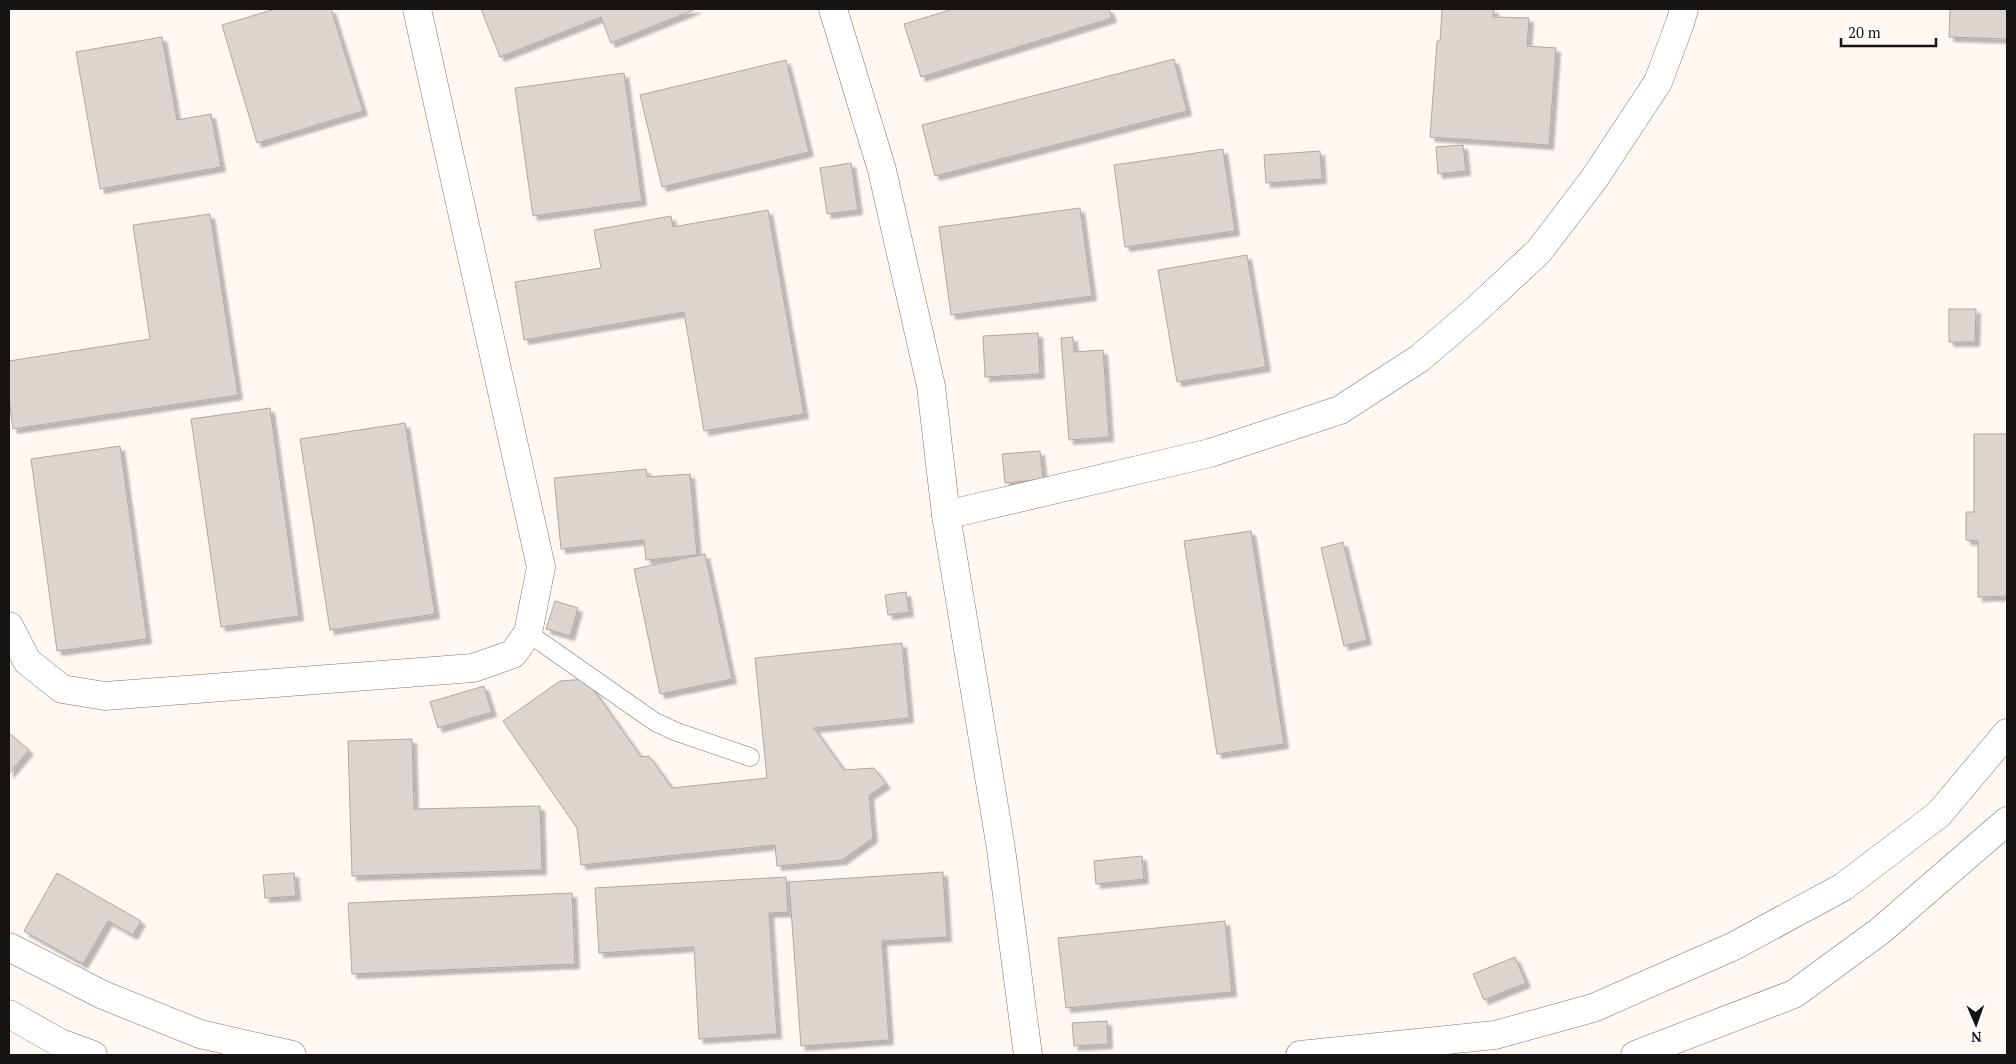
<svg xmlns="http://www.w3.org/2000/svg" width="2016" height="1064" font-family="'PT Serif',serif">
<defs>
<filter id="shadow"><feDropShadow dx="4.5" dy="4.5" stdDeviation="1" flood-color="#0004"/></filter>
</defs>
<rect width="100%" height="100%" fill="#fef7f2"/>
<g fill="#dbd4cf" stroke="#afa8a3" filter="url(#shadow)">
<polygon points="275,9 331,9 363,111 257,143 222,25"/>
<polygon points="481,9 696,9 611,43 601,17 500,57"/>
<polygon points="953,9 1109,9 1112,18 921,77 904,24"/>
<polygon points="1442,9 1494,9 1493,17 1529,18 1527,46 1556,48 1549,145 1430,137 1437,41 1440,41"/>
<polygon points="1950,9 2007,9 2007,39 1949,37"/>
<polygon points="162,37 177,120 211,114 221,167 100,189 76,52"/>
<polygon points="1174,59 1187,111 935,176 922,125"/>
<polygon points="786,60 809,152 662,187 640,95"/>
<polygon points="624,73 642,201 533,216 515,88"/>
<polygon points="1463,145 1466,171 1438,174 1436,147"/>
<polygon points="1223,149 1235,231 1125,247 1114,165"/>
<polygon points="1320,151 1322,179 1266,183 1264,155"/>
<polygon points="851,163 858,210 827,214 820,168"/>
<polygon points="1080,208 1092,296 951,315 939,227"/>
<polygon points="768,210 804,414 704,431 684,312 524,340 515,282 601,268 594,230 671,216 673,227"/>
<polygon points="210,214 238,395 13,429 9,399 9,361 150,339 133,225"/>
<polygon points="1247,255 1266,367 1177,382 1158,270"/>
<polygon points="1949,309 1976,309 1975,342 1949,342"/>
<polygon points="1038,333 1040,374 985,377 983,336"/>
<polygon points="1073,337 1074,352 1103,350 1109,437 1069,440 1061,338"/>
<polygon points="270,408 299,616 221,627 191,419"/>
<polygon points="405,423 435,614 330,630 300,439"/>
<polygon points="1974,434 2007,434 2007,596 1978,597 1978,541 1966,540 1966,512 1974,512"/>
<polygon points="120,446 147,639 57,651 31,459"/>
<polygon points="1040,451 1043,479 1005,483 1002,454"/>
<polygon points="646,469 647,477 690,474 697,555 646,560 644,540 561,549 554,478"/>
<polygon points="1251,531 1284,744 1217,754 1184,541"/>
<polygon points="1343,542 1367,640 1344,646 1321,548"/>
<polygon points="705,554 732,679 660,694 634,569"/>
<polygon points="906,592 909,612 888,615 885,595"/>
<polygon points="555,601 578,608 570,636 546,629"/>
<polygon points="902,643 909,718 814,728 844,770 874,768 886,784 869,795 873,838 842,860 777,866 775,845 581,865 577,828 503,721 560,681 586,679 641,757 649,756 672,788 767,778 755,658"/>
<polygon points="484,686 492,712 438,728 430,702"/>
<polygon points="9,733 29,750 9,774"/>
<polygon points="412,739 414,809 540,806 542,870 352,876 348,741"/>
<polygon points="1142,856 1144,879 1096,884 1094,861"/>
<polygon points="943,872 947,937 882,941 889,1040 801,1046 789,882"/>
<polygon points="57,873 141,921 133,935 108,921 83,964 24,931"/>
<polygon points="294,873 296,896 265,898 263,875"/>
<polygon points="786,877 788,912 769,913 777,1034 699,1039 694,947 599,953 595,888"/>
<polygon points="572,893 575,964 352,974 348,903"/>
<polygon points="1225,921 1232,992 1066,1008 1058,938"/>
<polygon points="1515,957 1526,983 1484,1000 1473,974"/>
<polygon points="1107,1021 1108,1044 1074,1046 1072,1023"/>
</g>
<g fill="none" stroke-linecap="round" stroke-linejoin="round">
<g stroke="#7d7772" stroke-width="19">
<polyline id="lane" points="528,633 655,722 677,732 750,757"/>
</g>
<g stroke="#7d7772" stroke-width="29">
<g id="street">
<polyline points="833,9 882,170 931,386 946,515 1001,849 1028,1055"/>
<polyline points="946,515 1210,453 1340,410 1420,358 1476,310 1539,251 1594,179 1658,82 1680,23 1684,9"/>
<polyline points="9,626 27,661 62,689 105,696 473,668 513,654 528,633 541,567 417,9"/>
<polyline points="9,947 103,995 200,1034 292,1055"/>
<polyline points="9,1014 60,1043 93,1055"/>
<polyline points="1300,1055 1495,1035 1593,1008 1734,946 1843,887 1939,814 2007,733"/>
<polyline points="1635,1055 1794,994 1880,931 2007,821"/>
</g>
</g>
<use href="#lane" stroke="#fff" stroke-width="18"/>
<use href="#street" stroke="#fff" stroke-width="28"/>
</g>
<rect width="2016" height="1064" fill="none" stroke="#161412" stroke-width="20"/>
<g transform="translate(1976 1024) rotate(178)" stroke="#ffffff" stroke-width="4" paint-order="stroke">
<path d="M0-4L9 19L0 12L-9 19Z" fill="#161412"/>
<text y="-8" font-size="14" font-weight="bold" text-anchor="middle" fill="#161412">N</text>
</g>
<path d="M1841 38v8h95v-8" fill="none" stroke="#161412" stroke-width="2.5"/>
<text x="1848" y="38" font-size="15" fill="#161412" stroke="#ffffff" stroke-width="4" paint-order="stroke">20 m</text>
</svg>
